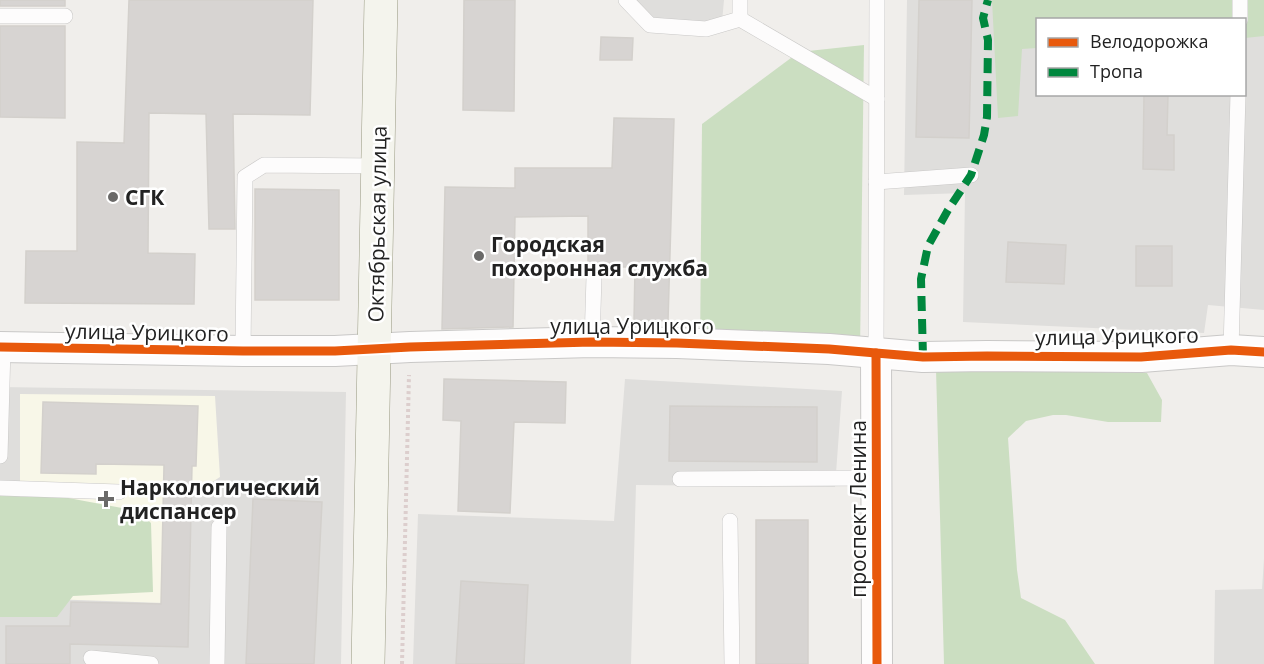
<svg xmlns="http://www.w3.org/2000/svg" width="1264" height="664" font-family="'Open Sans',sans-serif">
<rect width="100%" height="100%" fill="#f0eeeb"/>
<g fill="#dfdedc" fill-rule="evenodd">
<polygon points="636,0 724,0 722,22 650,25"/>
<path d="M907,0h357v310l-56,-5 -4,28 -241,-11 2,-129 -61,2zM1038,20h206v74h-206z"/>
<polygon points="625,379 842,391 835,487 636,485 631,664 413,664 418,514 614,521"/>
<polygon points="0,387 346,392 341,664 0,664"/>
<polygon points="1264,559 1264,664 1214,664 1215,590 1262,589"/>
</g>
<polygon fill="#f8f7e8" points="20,394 215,396 220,477 192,495 190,504 163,504 164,603 20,598"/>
<g fill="#cbdec1">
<polygon points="992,0 1264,0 1264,36 1245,38 1244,20 1038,20 1037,48 1022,49 1018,116 998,118"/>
<polygon points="864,45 860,353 700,349 702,124 799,52"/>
<polygon points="936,369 1147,373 1162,400 1161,422 1108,422 1066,415 1053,415 1026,421 1008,438 1017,570 1021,598 1065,620 1095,664 944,664"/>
<polygon points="0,496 63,497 138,511 151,523 153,592 73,596 57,617 0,617"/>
</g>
<g fill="#d7d4d2" stroke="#d3d0cc" stroke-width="1.5">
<rect x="0" y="0" width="65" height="6"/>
<polygon points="129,0 313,0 310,115 233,114 235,229 209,229 206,114 149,113 148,253 195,254 194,304 25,303 26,251 77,251 77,142 124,143"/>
<polygon points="464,0 515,0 514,111 463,110"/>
<polygon points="919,0 972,0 969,138 916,137"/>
<polygon points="0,26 65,26 65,118 0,117"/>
<polygon points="601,37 633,38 632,60 600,60"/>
<polygon points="1144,94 1168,94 1167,135 1174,135 1174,170 1143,169"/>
<polygon points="614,118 674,119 668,321 634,320 635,267 588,267 588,216 515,217 513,327 442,329 445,187 515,188 515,168 612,168"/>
<polygon points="255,189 339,190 339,300 255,300"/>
<polygon points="1008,242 1066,245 1064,284 1006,282"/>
<rect x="1136" y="246" width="36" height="40"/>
<polygon points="444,379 566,382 565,423 514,422 510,513 458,511 461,421 443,420"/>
<polygon points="43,402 198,406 196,466 192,466 188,647 70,644 70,664 6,664 6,626 70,626 71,602 161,604 164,465 96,464 96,474 41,473"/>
<polygon points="670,406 817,407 817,462 669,461"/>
<polygon points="253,499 322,502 314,664 246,664"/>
<rect x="756" y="520" width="52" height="144"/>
<polygon points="461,581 528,585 524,664 456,664"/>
</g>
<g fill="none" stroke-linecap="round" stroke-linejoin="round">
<g stroke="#c9c8c7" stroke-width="16">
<g id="lane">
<polyline points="626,0 650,25 706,29 740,19 740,0"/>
<polyline points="0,16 65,16"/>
<polyline points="740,19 877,99"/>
<polyline points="1240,20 1240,0"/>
<polyline points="876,182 971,175"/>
<polyline points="592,342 594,277"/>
<polyline points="1231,350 1238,94"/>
<polyline points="243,351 245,177 264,165 378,166"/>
<polyline points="876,353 877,0"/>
<polyline points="0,456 3,347"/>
<polyline points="680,479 876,478"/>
<polyline points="0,488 119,492"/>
<polyline points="730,521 732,664"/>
<polyline points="91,658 151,664"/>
<polyline points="217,664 219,527"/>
</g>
</g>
<g stroke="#c9c8c7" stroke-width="32">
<g id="street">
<polyline points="0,347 243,351 335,351 410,347 592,342 677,343 829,349 923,357 987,356 1141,357 1231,350 1264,352"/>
<polyline points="876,353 877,664"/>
</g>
</g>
<g stroke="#999a82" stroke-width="34">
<polyline id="secondary" points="368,664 381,0"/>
</g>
<polyline stroke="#dccecd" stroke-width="4" stroke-dasharray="3 3" stroke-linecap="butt" points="402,664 409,375"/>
<use href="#lane" stroke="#fdfcfc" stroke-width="15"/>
<use href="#street" stroke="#fdfcfc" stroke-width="30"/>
<use href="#secondary" stroke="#f4f4ed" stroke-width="33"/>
<polyline stroke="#00873e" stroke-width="8" stroke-dasharray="15 8" stroke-linecap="butt" points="923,357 921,279 928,246 948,210 971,175 984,135 987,117 988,40 983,18 988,0"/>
<g stroke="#fff" stroke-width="13">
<g id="cycleway">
<polyline points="0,347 243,351 335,351 410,347 592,342 677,343 829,349 923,357 987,356 1141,357 1231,350 1264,352"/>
<polyline points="876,353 877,664"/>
</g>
</g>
<use href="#cycleway" stroke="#e8590c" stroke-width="9"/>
</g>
<g fill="#6a6968" stroke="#fff" stroke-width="2">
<circle cx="113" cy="197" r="6"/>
<circle cx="479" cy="256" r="6"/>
<path d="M103 490h6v6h6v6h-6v6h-6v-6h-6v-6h6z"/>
</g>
<g text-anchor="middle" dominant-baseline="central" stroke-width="5" stroke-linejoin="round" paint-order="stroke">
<g font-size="21" font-weight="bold" fill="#222" stroke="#fff" text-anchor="start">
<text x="125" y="197">СГК</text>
<text x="491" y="244">Городская<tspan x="491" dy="24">похоронная служба</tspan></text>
<text x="120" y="487">Наркологический<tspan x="120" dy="24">диспансер</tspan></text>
</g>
<g font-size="21" fill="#222" stroke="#fff">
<text transform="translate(377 224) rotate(-89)">Октябрьская улица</text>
<text x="632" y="326">улица Урицкого</text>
<text transform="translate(147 332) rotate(1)">улица Урицкого</text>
<text transform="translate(1117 336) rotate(-1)">улица Урицкого</text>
<text transform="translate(858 509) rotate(-90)">проспект Ленина</text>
</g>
</g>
<rect x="1036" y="18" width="210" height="78" fill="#ffffff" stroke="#a7a7a7" stroke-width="1.5"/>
<rect x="1048" y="38" width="30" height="9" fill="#e8590c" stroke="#a7a7a7" stroke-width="1.5"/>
<text x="1090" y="48" font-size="18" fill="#222222">Велодорожка</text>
<rect x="1048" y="68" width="30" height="9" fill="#00873e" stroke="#a7a7a7" stroke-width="1.5"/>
<text x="1090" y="78" font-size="18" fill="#222222">Тропа</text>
</svg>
